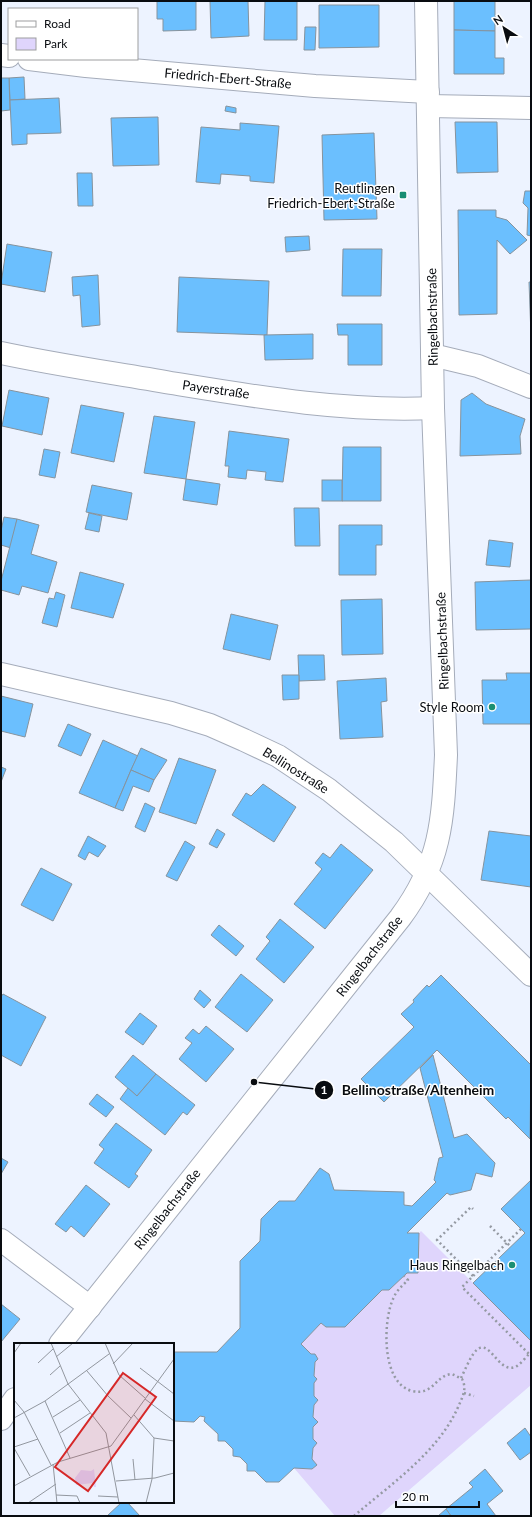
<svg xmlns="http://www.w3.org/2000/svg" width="532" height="1517" font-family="Lato,sans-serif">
<rect width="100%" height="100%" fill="#edf3ff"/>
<polygon fill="#dfd5fc" points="421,1231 531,1341 531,1385 379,1516 335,1516 294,1468 312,1469 317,1465 312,1459 313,1448 317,1443 313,1439 314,1405 318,1400 314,1396 314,1383 317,1379 314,1376 315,1362 318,1359 315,1354 311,1354 301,1344 321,1323 326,1327 382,1290 389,1290 407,1273 418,1273 419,1233"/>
<g fill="#6bbffe" stroke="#86939d">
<polygon points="157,1 196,1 196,30 163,31 163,19 157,19"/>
<polygon points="210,1 248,1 249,36 211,38"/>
<polygon points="265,1 297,1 297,40 264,40"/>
<polygon points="454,1 495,1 495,31 454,30"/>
<polygon points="319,5 379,5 379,47 319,48"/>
<polygon points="305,27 316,27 315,50 304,50"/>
<polygon points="454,30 495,31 495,58 504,58 504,74 454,74"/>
<polygon points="24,77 25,99 10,100 9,78"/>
<polygon points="1,78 9,78 10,110 1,111"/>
<polygon points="59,98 61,133 27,134 27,144 12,145 10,100"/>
<polygon points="226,106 236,108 236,113 225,111"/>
<polygon points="158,117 159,165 113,166 111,118"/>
<polygon points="455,122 497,122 498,172 457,173"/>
<polygon points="240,123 279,126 274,183 250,181 250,176 221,174 220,184 196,182 201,127 240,130"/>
<polygon points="374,133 377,219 324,220 322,135"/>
<polygon points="77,173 92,173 93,206 78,206"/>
<polygon points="525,191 531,191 531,236 527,235 528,208 523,203"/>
<polygon points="458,210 496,210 496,217 507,220 527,240 510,254 497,240 497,314 459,315"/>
<polygon points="309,236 310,250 286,252 285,237"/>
<polygon points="7,244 52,252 45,292 1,284"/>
<polygon points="343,249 382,249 381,296 342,296"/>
<polygon points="98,275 100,325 82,327 80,295 73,296 72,277"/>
<polygon points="179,277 269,281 267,335 177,332"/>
<polygon points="529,282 531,282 531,336"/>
<polygon points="337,324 382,324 382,365 348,365 348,335 338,335"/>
<polygon points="313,334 313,359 265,360 264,335"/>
<polygon points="9,390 49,398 42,435 2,426"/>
<polygon points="472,393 486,404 525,419 520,436 521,454 460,456 461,400"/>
<polygon points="81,405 124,413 114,462 71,453"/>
<polygon points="154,416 195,422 186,479 144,473"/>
<polygon points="229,431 289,439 283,482 265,480 266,472 247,470 246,479 228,477 229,466 225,466"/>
<polygon points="343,447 381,447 381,501 342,501"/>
<polygon points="44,449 60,452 55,478 39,475"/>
<polygon points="186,479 220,484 217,505 183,500"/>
<rect x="322" y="480" width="20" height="21"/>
<polygon points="92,485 132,493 127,520 86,512"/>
<polygon points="294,508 319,508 320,546 295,546"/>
<polygon points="89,513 102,516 99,532 85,529"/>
<polygon points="4,517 17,519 11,548 1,545 1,531"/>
<polygon points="17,519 39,525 31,554 57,562 48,593 22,586 19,595 1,590 1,581"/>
<polygon points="339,525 382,525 382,545 376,545 376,575 339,575"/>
<polygon points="489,540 513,543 510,567 486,565"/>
<polygon points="80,572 124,584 113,618 71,608"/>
<polygon points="531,580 531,629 476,630 475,582"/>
<polygon points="56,592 65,595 57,627 42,623 49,598 54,599"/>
<polygon points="382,599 383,654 342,655 341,600"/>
<polygon points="231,614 278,625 270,660 223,649"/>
<polygon points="298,655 324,655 325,680 299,681"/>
<polygon points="506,673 531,673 531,724 483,724 482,680 507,680"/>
<polygon points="282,675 299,675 299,699 283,700"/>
<polygon points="386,678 387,701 381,702 383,737 340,739 337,681"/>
<polygon points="1,696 33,704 25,737 1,731"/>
<polygon points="68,724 91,734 81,756 58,746"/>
<polygon points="103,740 138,756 131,770 115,808 79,793"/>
<polygon points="141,748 167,760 154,780 131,770"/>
<polygon points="179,758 216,770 196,824 159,812"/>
<polygon points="1,767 6,769 1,782"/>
<polygon points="131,770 154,780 149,792 133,786 123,811 115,808"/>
<polygon points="263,784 296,807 274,842 232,815 246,793 251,796"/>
<polygon points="145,803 155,808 145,832 135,827"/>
<polygon points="217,829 225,834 217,848 209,844"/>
<polygon points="489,831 531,836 531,887 481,880"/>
<polygon points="88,836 106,846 98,857 89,852 85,860 78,856"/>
<polygon points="185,841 195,847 177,881 166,876"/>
<polygon points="341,844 373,870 325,929 294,904 322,869 315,863 323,853 330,858"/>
<polygon points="41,868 72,884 53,921 21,905"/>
<polygon points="280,919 314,947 284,983 256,959 270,941 266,937"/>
<polygon points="219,925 244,946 236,956 211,935"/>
<polygon points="241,974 273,1000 247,1032 215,1007"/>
<polygon points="441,975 531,1065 530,1139 508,1117 506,1119 437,1050 384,1102 361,1079 414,1027 401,1014 414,1002 413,1000 427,985 429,987"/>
<polygon points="200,990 211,1000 204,1008 194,999"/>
<polygon points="3,994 46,1017 21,1066 1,1055 1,997"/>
<polygon points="140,1013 157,1026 143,1045 125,1032"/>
<polygon points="206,1026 234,1049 206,1082 179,1059 192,1043 185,1038 193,1029 199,1034"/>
<polygon points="133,1055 156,1074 137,1096 115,1077"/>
<polygon points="433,1055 454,1138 467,1134 495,1163 492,1177 476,1173 471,1190 450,1195 447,1193 407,1233 419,1233 418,1273 407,1273 389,1290 382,1290 345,1327 326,1327 321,1323 301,1344 311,1354 315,1354 318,1359 315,1362 314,1376 317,1379 314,1383 314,1396 318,1400 314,1405 313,1417 318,1422 313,1427 313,1439 317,1443 313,1448 312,1459 317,1465 312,1469 294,1468 279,1482 266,1482 255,1471 247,1471 247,1464 240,1457 233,1456 233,1449 225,1441 218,1441 218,1434 204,1421 205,1417 200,1416 194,1422 173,1421 173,1352 217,1352 240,1328 240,1261 260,1241 261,1219 279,1201 295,1201 320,1168 329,1174 334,1190 404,1192 404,1205 412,1206 436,1182 434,1180 439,1158 443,1157 420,1068"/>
<polygon points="156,1074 195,1105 187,1115 183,1112 165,1135 120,1099 128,1088 137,1096"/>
<polygon points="97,1094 114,1107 106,1117 89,1104"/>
<polygon points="116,1123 152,1150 135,1174 138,1176 129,1188 94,1163 104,1149 99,1145"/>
<polygon points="1,1158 8,1162 1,1174"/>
<polygon points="531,1180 531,1341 473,1283 525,1233 501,1209"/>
<polygon points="86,1185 110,1204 84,1237 71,1226 66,1232 55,1224"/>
<polygon points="1,1304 20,1319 1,1342"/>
<polygon points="525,1428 531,1437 531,1452 520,1460 507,1443"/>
<polygon points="485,1469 503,1491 487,1504 496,1516 451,1516 446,1509 473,1487 469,1483"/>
<polygon points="122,1502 127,1502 140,1516 107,1516"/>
<polygon points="446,1509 451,1516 438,1516"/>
</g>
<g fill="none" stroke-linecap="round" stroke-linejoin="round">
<g stroke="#a5acba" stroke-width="24">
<g id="street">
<polyline points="1,55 9,56"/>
<polyline points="29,59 86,66 315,86 428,92"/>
<polyline points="428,106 531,108"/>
<path d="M1,353c56,12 113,20 170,30 86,14 174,29 262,25"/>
<polyline points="432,355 478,366 531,387"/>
<polyline points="1,674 171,713 210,725 244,740 278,756 329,790 394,842 531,975"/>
<polyline points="1,1240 90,1307"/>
<path d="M60,1344l340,-426c41,-55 43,-97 46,-163l-13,-347 -7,-407"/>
<polyline points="1,1419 15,1399"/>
</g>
</g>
<g stroke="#959aa3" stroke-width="2.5" stroke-dasharray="2 3" stroke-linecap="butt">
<polyline points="490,1226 511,1247"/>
<polyline points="521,1229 462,1287 531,1356"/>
<polyline points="473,1276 437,1240 471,1207 473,1209"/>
<path d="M461,1378c4,-8 8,-18 13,-25 15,-20 23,21 41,14 5,-2 10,-9 14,-13"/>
<polyline points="464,1393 474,1396"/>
<path d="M354,1516c38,-33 85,-64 105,-111 4,-9 8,-17 3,-26l-10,-5c-17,1 -18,22 -40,17 -31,-8 -29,-70 -19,-92 3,-8 9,-13 15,-19l-4,-4"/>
</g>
<use href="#street" stroke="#fff" stroke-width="22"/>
</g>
<g fill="#1b8f72" stroke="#fff" stroke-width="1.5">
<rect x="399" y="191" width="8" height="8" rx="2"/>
<circle cx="492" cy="707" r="4"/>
<circle cx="512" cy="1265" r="4"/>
</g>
<g text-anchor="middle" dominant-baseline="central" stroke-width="3" stroke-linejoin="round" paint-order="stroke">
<g font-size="13" fill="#090c10" stroke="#fff">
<text transform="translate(228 78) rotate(5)">Friedrich-Ebert-Straße</text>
<text transform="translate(432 317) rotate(-91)">Ringelbachstraße</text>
<text transform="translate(216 389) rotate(8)">Payerstraße</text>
<text transform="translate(442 641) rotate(-92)">Ringelbachstraße</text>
<text transform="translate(296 770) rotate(32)">Bellinostraße</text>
<text transform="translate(369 956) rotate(-52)">Ringelbachstraße</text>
<text transform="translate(167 1209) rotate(-52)">Ringelbachstraße</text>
</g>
<g font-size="13" fill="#090c10" stroke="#fff" text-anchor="end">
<text x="395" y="188">Reutlingen<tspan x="395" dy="15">Friedrich-Ebert-Straße</tspan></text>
<text x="484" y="707">Style Room</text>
<text x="504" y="1265">Haus Ringelbach</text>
</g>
</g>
<g transform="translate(14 1343)">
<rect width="160" height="160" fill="#edf3ff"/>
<path d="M80,126l2,18h-2l-1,-4 -17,2 -1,-7 6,-8 10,1z" fill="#dfd5fc"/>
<path fill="none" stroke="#92979f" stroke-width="1" d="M37,0l17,41 38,49 13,70M91,0l14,32 26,23M0,10l7,-10M42,14l17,-14M24,20l15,-14M99,21l20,-21M126,25l34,26M73,28l21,25 23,22M36,32l10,-9M131,56l29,22M0,57l10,12 27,53M31,58l25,57M120,72l20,23 -2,41 -6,24M39,74l27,-17M0,75l31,-17 64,-47M46,90l30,-20M140,95l20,3M0,104l24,-8M0,105l16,28M119,116l2,21M39,121l4,39M102,138l39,-3 19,-5M0,143l44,-24 53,-16 63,-87M42,152l21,1 3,7M84,153l20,1M14,160l28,-19"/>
<path fill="#d62828" fill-opacity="0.15" stroke="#d62828" stroke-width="2" d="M109,30l33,24 -68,94 -33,-24z"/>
<rect width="160" height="160" fill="none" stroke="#090c10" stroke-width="2"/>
</g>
<path fill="none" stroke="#090c10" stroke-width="1.5" d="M254 1082L324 1090"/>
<g fill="#090c10" stroke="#fff" stroke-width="1.5">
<circle cx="254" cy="1082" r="4"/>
<circle cx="324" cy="1090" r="10"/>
</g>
<g font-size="12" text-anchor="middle" font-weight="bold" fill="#fff">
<text x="324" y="1094">1</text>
</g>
<g font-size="14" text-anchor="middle" font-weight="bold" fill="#090c10" stroke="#fff" stroke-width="3" stroke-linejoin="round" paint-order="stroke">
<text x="418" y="1095">Bellinostraße/Altenheim</text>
</g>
<rect width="532" height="1517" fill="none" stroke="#090c10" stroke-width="4"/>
<rect x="8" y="8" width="130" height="52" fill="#ffffff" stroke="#9d9e9f"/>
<rect x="16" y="21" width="20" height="6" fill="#ffffff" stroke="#9d9e9f"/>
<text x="44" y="28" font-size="12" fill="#090c10">Road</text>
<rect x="16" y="38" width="20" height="12" fill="#dfd5fc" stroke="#9d9e9f"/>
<text x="44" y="48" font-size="12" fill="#090c10">Park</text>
<g transform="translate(504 28) rotate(324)" stroke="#ffffff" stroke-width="3" paint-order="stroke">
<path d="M0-3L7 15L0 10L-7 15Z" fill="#090c10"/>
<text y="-6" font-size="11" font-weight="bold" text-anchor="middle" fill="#090c10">N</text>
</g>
<path d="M396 1501v6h83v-6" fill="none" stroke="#090c10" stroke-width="2"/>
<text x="402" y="1501" font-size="12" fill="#090c10" stroke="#ffffff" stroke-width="3" paint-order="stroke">20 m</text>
</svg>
